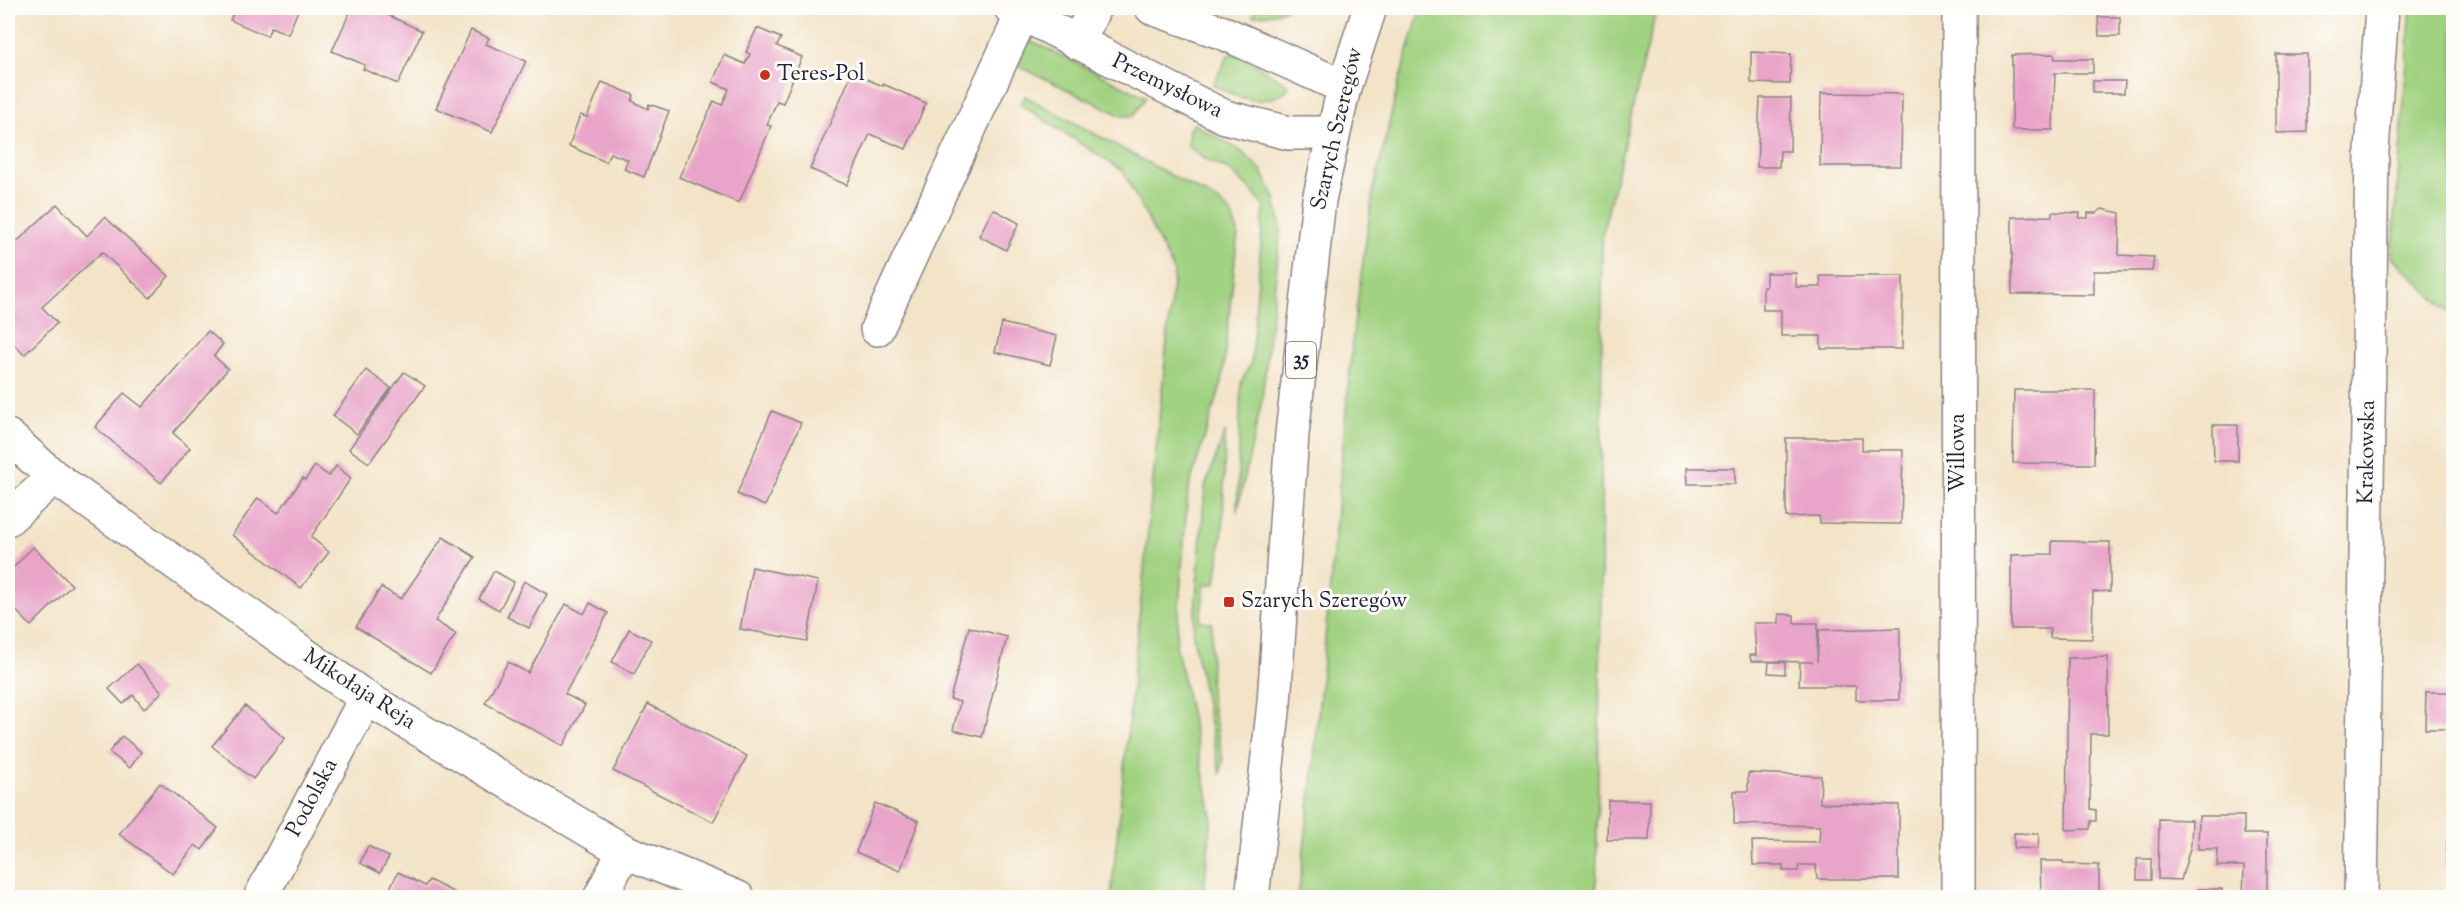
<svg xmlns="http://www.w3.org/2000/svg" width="2461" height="905" font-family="'Sorts Mill Goudy',serif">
<rect width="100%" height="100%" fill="#fdfcf7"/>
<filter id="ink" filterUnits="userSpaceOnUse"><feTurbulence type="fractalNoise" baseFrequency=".0167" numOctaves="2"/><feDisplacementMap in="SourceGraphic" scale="12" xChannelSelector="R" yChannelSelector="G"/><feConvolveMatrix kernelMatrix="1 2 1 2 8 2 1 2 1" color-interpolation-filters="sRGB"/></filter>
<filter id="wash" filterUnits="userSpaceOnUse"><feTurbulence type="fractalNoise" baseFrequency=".008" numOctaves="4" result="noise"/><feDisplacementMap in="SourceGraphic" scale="24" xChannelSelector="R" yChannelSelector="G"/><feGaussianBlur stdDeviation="1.35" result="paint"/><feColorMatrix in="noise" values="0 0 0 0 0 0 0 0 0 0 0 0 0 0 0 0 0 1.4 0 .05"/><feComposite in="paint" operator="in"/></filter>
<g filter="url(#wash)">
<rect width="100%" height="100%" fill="#f3e3c7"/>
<g fill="#a1d281" stroke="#627a5e" stroke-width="1.5">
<polygon points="1256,8 1287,8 1277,13 1253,16"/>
<polygon points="1421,8 1657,8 1602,235 1601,609 1596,897 1298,897 1311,792 1354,325 1373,192 1398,85"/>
<polygon points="2411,8 2453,8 2453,316 2392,257"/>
<polygon points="1025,42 1036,43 1146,97 1133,116 1122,116 1008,61"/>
<path d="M1237,54l52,31c-4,13 -28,17 -41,14 -12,-2 -24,-9 -35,-14l15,-30z"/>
<polygon points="1025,96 1217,200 1231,213 1238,232 1222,382 1188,490 1176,645 1212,816 1203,897 1111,897 1174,271 1123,171 1020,104"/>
<polygon points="1194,124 1241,151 1261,170 1275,198 1281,229 1262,400 1237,512 1241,383 1251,363 1264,207 1252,191 1229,170 1204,159 1188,146 1189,129"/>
<polygon points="1225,432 1223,526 1216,584 1205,584 1200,621 1212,623 1210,694 1223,760 1220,774 1193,637 1205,487"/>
</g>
<g id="blocks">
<g fill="#e9a4c9">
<polygon points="236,8 299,8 288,34 271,27 267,36 230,20"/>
<polygon points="352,8 381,8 379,11 422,31 398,84 363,69 365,65 332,51"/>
<polygon points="2098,17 2120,17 2120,36 2099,36"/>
<polygon points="757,28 781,38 777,46 802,57 783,103 777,101 767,125 771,126 739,203 679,177 714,101 722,105 729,89 713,82 724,55 745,64 750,54 746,52"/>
<polygon points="471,30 489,38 486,44 526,61 492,132 436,108"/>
<polygon points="1751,52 1791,54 1790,84 1751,83"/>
<polygon points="2054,54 2055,59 2093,59 2093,73 2055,73 2053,130 2012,130 2012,55"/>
<polygon points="2276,54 2307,54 2307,132 2276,133"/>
<polygon points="852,73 883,86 883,84 926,103 906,149 870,134 847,185 810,169"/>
<polygon points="2093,81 2125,81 2124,93 2093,93"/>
<polygon points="602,82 634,95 632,101 648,109 649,104 669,111 644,177 624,169 628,160 610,153 606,162 569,146 580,115 587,117"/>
<polygon points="1821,93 1902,94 1901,166 1820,166"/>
<polygon points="1760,98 1791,98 1790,151 1780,151 1779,167 1757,167"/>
<polygon points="57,204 87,236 105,217 169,276 150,298 102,252 42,307 57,323 24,355 8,338 8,264 14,257 8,250"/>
<polygon points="993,209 1019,223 1006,250 979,236"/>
<polygon points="2102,209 2120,213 2119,255 2154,257 2152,271 2094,271 2094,295 2012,294 2012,217 2052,216 2052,212 2080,213 2079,218 2088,218 2088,213 2096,213"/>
<polygon points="1766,273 1796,273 1796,287 1821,287 1820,276 1903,276 1902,349 1821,349 1821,336 1781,336 1781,310 1763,310 1763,287 1766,287"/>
<polygon points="1002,323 1057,336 1050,365 995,352"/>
<polygon points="208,331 223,344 214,356 228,369 173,433 190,448 161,483 95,427 124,393 142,407"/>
<polygon points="366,370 391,388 357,434 333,416"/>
<polygon points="404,372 425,386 369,463 349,449"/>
<polygon points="2014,390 2095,390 2094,464 2013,463"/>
<polygon points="772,411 801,423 765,506 737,494"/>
<polygon points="2213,425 2238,425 2238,461 2214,461"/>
<polygon points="1786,438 1862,438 1862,450 1903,450 1901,524 1820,523 1819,516 1786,517"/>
<polygon points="315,466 329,476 336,466 351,478 311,537 329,552 301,588 232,535 258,498 278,513 303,478 305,480"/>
<polygon points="1687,468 1735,468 1735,484 1688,484"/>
<polygon points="443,537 475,557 435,621 456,634 431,673 356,627 381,587 401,599"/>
<polygon points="2052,541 2110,542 2110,591 2093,592 2092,639 2050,638 2050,629 2011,629 2011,555 2052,554"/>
<polygon points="33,547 72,585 31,626 8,602 8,573"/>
<polygon points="752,567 818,581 807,641 740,629"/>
<polygon points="494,571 514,582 499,610 479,599"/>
<polygon points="524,581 547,594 529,628 507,617"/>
<polygon points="590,603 608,613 565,694 585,705 563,746 485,703 508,662 528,673 566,604 584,614"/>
<polygon points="1779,614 1794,615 1794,623 1818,623 1817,662 1819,630 1900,628 1899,700 1856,700 1856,686 1799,686 1800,662 1813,662 1751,661 1750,655 1756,655 1754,623 1779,623"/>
<polygon points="969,627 1007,637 982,737 953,730 960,702 950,699"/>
<polygon points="629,629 651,640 634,674 612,662"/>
<polygon points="2108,657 2108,734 2091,734 2090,809 2096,810 2096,821 2091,821 2090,829 2066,830 2068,658"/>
<polygon points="1769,662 1785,662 1785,674 1768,673"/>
<polygon points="137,664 162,692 144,709 133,695 123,704 109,689"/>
<polygon points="2426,692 2454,692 2454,729 2425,729"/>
<polygon points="648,704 747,756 713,822 613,771"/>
<polygon points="245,706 285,738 253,779 212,746"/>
<polygon points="122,736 141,752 130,768 109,752"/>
<polygon points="1748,773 1821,776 1820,803 1899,805 1899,879 1817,879 1816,865 1799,865 1798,871 1783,871 1783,865 1753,865 1752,841 1819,842 1820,826 1734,824 1734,791 1748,791"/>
<polygon points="160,783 218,828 202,850 195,845 173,874 119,834"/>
<polygon points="1608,800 1650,801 1649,840 1607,840"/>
<polygon points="875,803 919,821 900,871 856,852"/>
<polygon points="2199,816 2244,816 2244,834 2267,834 2267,897 2243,897 2244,866 2217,866 2218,849 2198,849"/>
<polygon points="2159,819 2192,820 2191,845 2181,880 2158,879"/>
<polygon points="2014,833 2039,834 2038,849 2014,848"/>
<polygon points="2447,841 2454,841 2454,866 2446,866"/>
<polygon points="368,846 389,857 380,873 360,863"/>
<rect x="2137" y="859" width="14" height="21"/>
<polygon points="2040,861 2063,861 2063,864 2099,865 2099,897 2041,897"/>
<polygon points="398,872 425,886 429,880 463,897 400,897 388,892"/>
<rect x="2197" y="889" width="25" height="8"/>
</g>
</g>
</g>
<g filter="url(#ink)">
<use href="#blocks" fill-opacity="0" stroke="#8a8281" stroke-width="1.5"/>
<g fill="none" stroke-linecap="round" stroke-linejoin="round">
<g stroke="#8a8281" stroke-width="36">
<g id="minor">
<polyline points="1078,43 1094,8"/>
<polyline points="877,329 1025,8"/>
<polyline points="8,436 54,477 366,698 624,851 738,898"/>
<polyline points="8,519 54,477"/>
<polyline points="260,898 366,698"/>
<polyline points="600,898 624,851"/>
<polyline points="1958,898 1959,8"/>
<polyline points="2361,898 2372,151 2382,8"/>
</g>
</g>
<g stroke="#8a8281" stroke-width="36">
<g id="major">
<polyline points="1011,8 1225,117 1289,133 1333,133"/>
<polyline points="1152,8 1226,34 1344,87"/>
<polyline points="1252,898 1274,703 1292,434 1319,200 1344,87 1370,8"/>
</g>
</g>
<use href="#minor" stroke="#fff" stroke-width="33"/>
<use href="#major" stroke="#fff" stroke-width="33"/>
</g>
</g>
<g fill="#c8321e" stroke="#fdfcf7" stroke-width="2">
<circle cx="765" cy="75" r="6"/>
<rect x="1223" y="596" width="12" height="12" rx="3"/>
</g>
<g text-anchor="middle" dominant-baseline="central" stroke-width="6" stroke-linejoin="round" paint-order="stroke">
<rect fill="#fdfcf7" stroke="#646373" stroke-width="1.5" x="1286" y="342" width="30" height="36" rx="4.5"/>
<g font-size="21" font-weight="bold" fill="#22223b">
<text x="1301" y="360">35</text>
</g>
<g font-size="22" fill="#22223b" stroke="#fdfcf7" text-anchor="start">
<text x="777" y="75">Teres-Pol</text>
<text x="1241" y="602">Szarych Szeregów</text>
</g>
<g font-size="22" fill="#22223b" stroke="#fdfcf7">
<text transform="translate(1167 87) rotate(26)">Przemysłowa</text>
<text transform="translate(1338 129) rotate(-77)">Szarych Szeregów</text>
<text transform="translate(2368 452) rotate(-89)">Krakowska</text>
<text transform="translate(1959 453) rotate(-90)">Willowa</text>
<text transform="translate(359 690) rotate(33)">Mikołaja Reja</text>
<text transform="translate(313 798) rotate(-62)">Podolska</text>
</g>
</g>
<rect width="2461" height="905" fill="none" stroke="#fdfcf7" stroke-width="30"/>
</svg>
